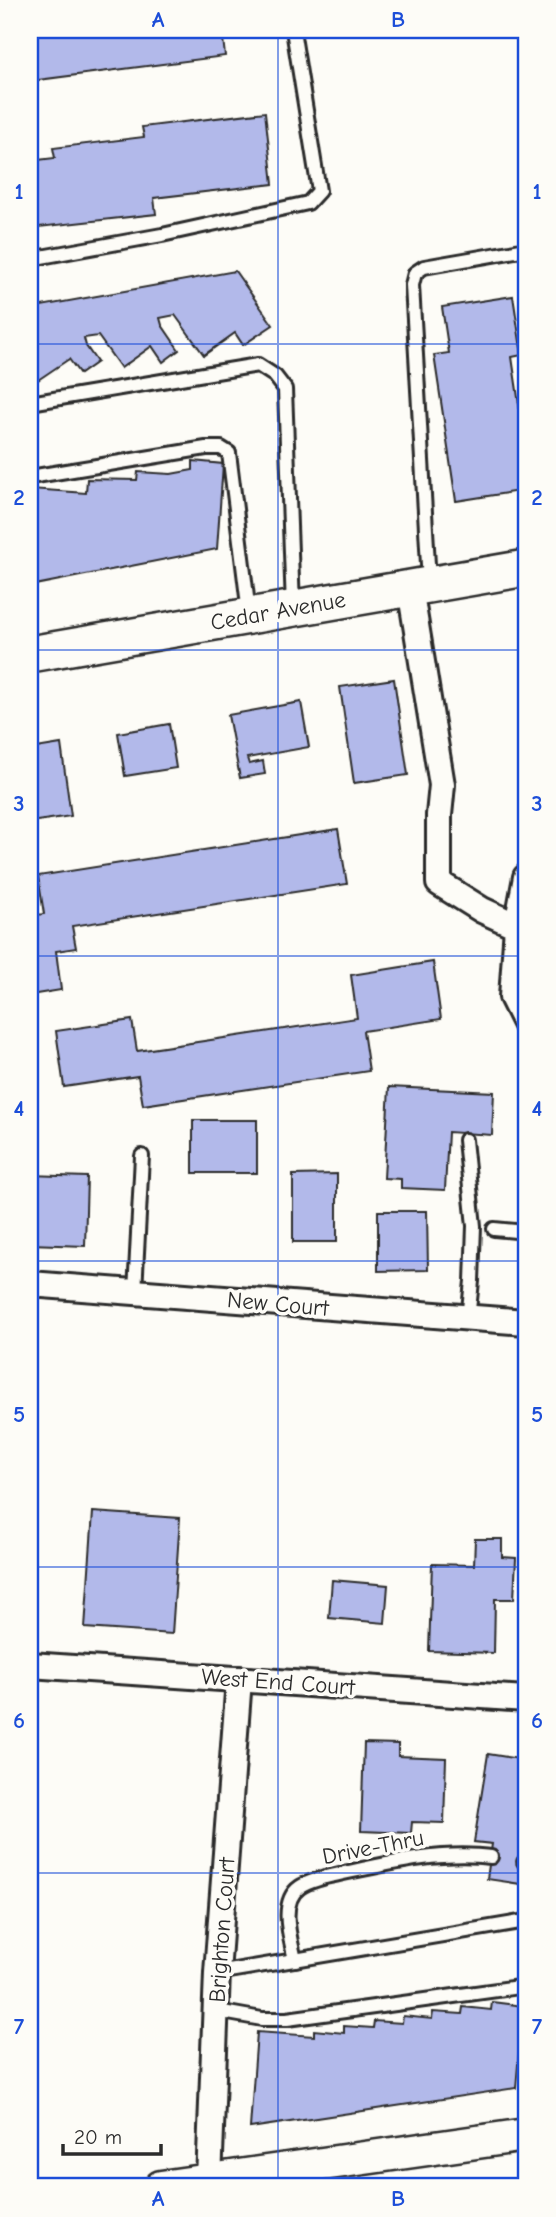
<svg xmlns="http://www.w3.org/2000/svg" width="556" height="2217" font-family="'Comic Neue',sans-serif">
<rect width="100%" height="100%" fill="#fdfcf7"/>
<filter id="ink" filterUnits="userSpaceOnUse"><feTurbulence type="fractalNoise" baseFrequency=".0143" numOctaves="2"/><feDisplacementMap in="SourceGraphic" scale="14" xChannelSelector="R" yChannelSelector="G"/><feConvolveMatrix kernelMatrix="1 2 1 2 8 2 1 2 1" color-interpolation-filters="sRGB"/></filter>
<g filter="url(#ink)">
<g fill="#b2b9ea" stroke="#2b2b2b" stroke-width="2">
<polygon points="30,30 222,30 225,56 30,81"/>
<polygon points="265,112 273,184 154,198 156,214 30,228 30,161 55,158 53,148 144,137 142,127"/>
<polygon points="235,271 273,325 243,345 235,333 204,355 175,315 160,318 162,325 179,350 163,362 152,346 121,368 98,336 84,338 86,346 97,362 80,374 69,359 38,380 30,369 30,308"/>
<polygon points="513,296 522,355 512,357 521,418 526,417 526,490 456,501 434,355 449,353 442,307"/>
<polygon points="193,461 223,464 217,549 30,586 31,489 86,493 87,479 137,480 138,472 171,474 193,470"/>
<polygon points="394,679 408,775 354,783 340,687"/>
<polygon points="301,702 309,747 247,758 249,764 263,761 265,774 240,778 228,715"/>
<polygon points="169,724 176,768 125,776 118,733"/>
<polygon points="61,744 71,816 30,822 30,749"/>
<polygon points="338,829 347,884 72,926 76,948 56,951 61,990 30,995 30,916 44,914 38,876"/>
<polygon points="433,962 441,1019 363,1031 369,1071 143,1105 138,1076 64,1087 56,1031 132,1020 137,1051 357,1018 351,975"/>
<polygon points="389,1087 494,1092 492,1135 448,1132 445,1190 401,1188 401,1179 384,1178"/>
<rect x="193" y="1120" width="64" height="53"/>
<polygon points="337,1174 337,1242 293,1242 293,1175"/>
<polygon points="30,1175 87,1177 85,1246 30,1244"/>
<polygon points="378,1211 427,1211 428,1270 378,1271"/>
<polygon points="93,1512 180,1518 172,1634 85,1628"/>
<polygon points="475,1539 502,1539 502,1557 516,1558 514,1599 495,1599 494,1653 429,1651 432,1564 474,1565"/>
<polygon points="332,1580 388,1585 385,1623 329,1618"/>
<polygon points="364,1743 398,1744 398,1756 446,1758 444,1823 412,1822 411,1833 361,1831"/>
<polygon points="488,1754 526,1760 526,1851 521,1884 487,1879 492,1844 474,1842"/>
<polygon points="492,2002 523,2006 516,2088 250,2128 257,2032 314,2036 314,2030 344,2033 344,2026 373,2028 374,2021 402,2023 403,2016 432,2019 433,2012 462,2014 463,2007 491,2010"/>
</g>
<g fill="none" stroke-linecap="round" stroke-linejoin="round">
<g stroke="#2b2b2b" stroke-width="18">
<g id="service">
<polyline points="30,259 162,235 308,203 319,191 293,30"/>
<polyline points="30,403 258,365 275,376 285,389 293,607"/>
<polyline points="30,477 206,448 221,448 229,453 249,613"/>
<polyline points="429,582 412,285 415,273 424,267 521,250 526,255"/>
<polyline points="465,1140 474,1226 472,1281 468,1319"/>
<polyline points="494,1229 526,1232"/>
<polyline points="135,1292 142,1156"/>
<polyline points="524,1862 526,1863"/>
<path d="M295,1960c-4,-20 -17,-58 5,-73 7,-5 17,-7 25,-10 54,-11 110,-27 166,-20"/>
<polyline points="217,1973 526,1921"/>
<polyline points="217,2011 262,2019 287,2019 526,1986"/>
</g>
</g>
<g stroke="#2b2b2b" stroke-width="30">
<g id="minor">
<polyline points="410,588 442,785 439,815 439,883 482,910 517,926 512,997 526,1025"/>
<polyline points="517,926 526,877"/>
<polyline points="30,1284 526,1322"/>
<polyline points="30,1665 526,1699"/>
<polyline points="209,2181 217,1973 239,1679"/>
</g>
</g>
<g stroke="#2b2b2b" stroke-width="37">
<polyline id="tertiary" points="161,2187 526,2135"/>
</g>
<g stroke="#2b2b2b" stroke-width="40">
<polyline id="secondary" points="30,654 526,568"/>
</g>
<use href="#service" stroke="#fdfcf7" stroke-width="12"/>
<use href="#minor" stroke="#fdfcf7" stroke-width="24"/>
<use href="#tertiary" stroke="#fdfcf7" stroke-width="32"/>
<use href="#secondary" stroke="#fdfcf7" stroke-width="35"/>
</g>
</g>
<path fill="none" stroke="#1d4ed8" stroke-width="2" stroke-opacity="0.55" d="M278,30v2157M30,344h496M30,650h496M30,956h496M30,1261h496M30,1567h496M30,1873h496"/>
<g text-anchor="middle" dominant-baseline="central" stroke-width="7" stroke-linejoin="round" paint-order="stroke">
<g font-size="23" fill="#2b2b2b" stroke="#fdfcf7">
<text transform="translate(278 611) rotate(-10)">Cedar Avenue</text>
<text transform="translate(278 1304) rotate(5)">New Court</text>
<text transform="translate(278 1682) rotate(4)">West End Court</text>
<text transform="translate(373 1847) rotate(-11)">Drive-Thru</text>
<text transform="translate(222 1930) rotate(-86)">Brighton Court</text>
</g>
</g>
<rect width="556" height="2217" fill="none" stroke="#fdfcf7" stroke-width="77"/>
<path d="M63 2144v10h98v-10" fill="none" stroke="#2b2b2b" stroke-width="3.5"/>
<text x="74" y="2144" font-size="21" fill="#2b2b2b" stroke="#fdfcf7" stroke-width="5" paint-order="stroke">20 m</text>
<rect x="38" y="38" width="480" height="2140" fill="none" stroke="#1d4ed8" stroke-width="2.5"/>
<g font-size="23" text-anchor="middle" font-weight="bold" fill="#1d4ed8">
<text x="158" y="27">A</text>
<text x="398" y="27">B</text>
<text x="19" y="199">1</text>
<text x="537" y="199">1</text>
<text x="19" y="505">2</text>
<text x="537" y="505">2</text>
<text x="19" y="811">3</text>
<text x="537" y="811">3</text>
<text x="19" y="1116">4</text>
<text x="537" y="1116">4</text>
<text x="19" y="1422">5</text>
<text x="537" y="1422">5</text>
<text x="19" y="1728">6</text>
<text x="537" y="1728">6</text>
<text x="19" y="2034">7</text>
<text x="537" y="2034">7</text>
<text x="158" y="2206">A</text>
<text x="398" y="2206">B</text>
</g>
</svg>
